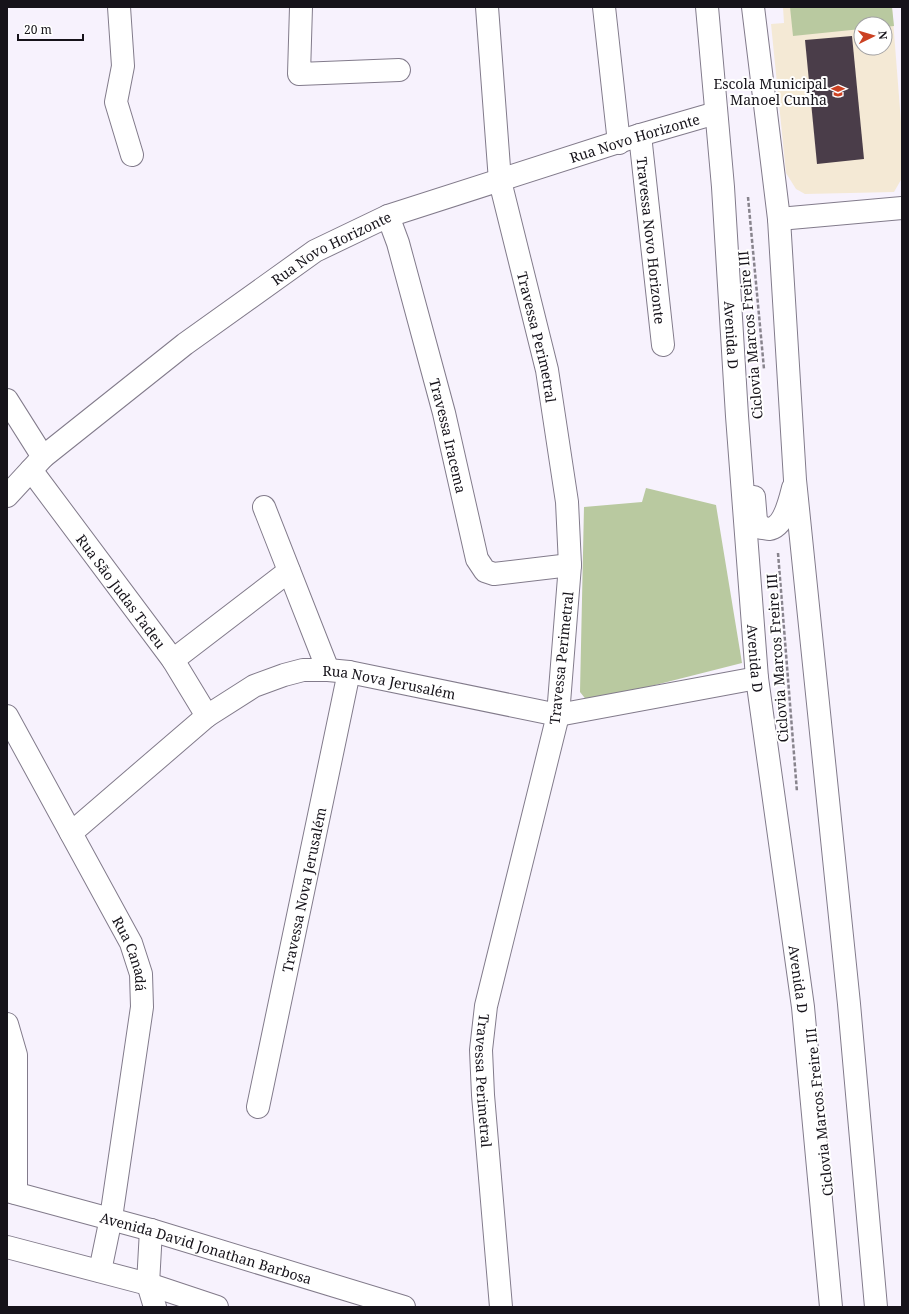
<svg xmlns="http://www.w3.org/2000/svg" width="909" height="1314" font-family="'Noto Serif',serif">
<rect width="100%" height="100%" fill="#f7f2fd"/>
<path fill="#f4e9d5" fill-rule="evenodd" d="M783,7h109l10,128v43l-8,14 -89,2 -9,-5 -10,-16 -15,-149 13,-1zM861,24h24v24h-24z"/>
<g fill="#b9c9a0">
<polygon points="790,7 892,7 894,26 885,27 885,24 861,24 861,29 793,36"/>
<polygon points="646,488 716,505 742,663 588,702 580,692 584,507 642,502"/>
</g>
<polygon fill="#4a3d49" points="852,36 864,159 817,164 805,40"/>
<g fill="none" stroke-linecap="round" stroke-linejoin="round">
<g stroke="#827b8b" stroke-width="24">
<g id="minor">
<polyline points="119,7 123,66 116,102 132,155"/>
<polyline points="301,7 299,74 399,70"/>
<path id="s1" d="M487,7l13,174 47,189 20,132 3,63 -12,150 -72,291 -5,44 2,45 18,212"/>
<polyline points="604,7 619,143"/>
<path id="s2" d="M707,7l16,180 14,229 20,262 46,329 28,300"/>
<polyline points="753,7 779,219 795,480 849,1004 876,1307"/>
<path id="s3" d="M640,135l23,210"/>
<path id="s4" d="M388,216l10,27 46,170 33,146 8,12 9,3 76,-9"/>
<polyline points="779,219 902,208"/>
<polyline points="7,400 43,457"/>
<path id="s5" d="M31,470l142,190 34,56"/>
<path id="s6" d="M7,496l36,-39 142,-113 130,-93 73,-35 252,-81 76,-22"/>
<path d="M754,497l2,24 6,7c3,0 5,1 7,1 15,-2 21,-29 24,-41"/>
<polyline points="264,507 328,670"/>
<polyline points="173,660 289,571"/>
<path id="s7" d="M7,716l124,227 10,31 1,33 -31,211 -11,53"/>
<path id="s8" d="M71,833l136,-117 47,-30 30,-11 19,-5h25l21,2 209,43 199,-37"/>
<polyline points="7,1024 16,1055 16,1193"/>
<path id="s9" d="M258,1107l91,-435"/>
<path id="s10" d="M7,1191l144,39 253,77"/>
<polyline points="151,1230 148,1284 155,1307"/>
<polyline points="7,1247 148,1284 217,1307"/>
</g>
</g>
<g stroke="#88848d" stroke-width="2.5" stroke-dasharray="4 2" stroke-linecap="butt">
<polyline points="748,197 764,369"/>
<polyline points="778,553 797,792"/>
</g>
<use href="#minor" stroke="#fff" stroke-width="22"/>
</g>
<defs>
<g id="school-bare" transform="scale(1.08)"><path d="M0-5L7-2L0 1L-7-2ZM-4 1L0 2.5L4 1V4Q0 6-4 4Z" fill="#cb4122" stroke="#fff" stroke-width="2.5" paint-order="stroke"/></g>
</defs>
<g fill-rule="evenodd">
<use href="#school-bare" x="838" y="91"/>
</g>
<g text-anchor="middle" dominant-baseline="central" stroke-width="4" stroke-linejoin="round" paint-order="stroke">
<g font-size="14" fill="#16131a" stroke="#fff" text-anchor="end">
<text x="827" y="83">Escola Municipal<tspan x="827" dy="16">Manoel Cunha</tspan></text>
</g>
<g font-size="14" fill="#16131a" stroke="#fff">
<text stroke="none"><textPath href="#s6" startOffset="734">Rua Novo Horizonte</textPath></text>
<text stroke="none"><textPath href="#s3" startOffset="106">Travessa Novo Horizonte</textPath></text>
<text stroke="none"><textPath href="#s6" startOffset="410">Rua Novo Horizonte</textPath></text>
<text stroke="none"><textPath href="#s2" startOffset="329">Avenida D</textPath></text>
<text transform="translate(750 335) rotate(-95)">Ciclovia Marcos Freire III</text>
<text stroke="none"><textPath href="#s1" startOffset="335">Travessa Perimetral</textPath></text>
<text stroke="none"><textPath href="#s4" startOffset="228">Travessa Iracema</textPath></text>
<text stroke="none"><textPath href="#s5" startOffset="151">Rua São Judas Tadeu</textPath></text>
<text transform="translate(561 658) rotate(-84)">Travessa Perimetral</text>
<text stroke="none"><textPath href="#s2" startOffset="653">Avenida D</textPath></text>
<text transform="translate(777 658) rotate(-94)">Ciclovia Marcos Freire III</text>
<text stroke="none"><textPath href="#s8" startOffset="374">Rua Nova Jerusalém</textPath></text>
<text stroke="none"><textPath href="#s9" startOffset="222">Travessa Nova Jerusalém</textPath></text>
<text stroke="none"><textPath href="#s7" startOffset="269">Rua Canadá</textPath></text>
<text stroke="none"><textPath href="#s2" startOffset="977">Avenida D</textPath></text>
<text stroke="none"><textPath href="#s1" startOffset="1091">Travessa Perimetral</textPath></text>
<text transform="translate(819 1112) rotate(-96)">Ciclovia Marcos Freire III</text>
<text stroke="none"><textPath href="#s10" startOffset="207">Avenida David Jonathan Barbosa</textPath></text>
</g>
</g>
<rect width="909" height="1314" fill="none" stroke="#16131a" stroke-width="16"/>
<g transform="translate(873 36) rotate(85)"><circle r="19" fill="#ffffff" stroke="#a2a1a3"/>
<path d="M0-3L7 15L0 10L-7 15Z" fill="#cb4122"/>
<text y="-6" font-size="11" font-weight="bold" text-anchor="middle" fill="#16131a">N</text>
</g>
<path d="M18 34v6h65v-6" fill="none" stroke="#16131a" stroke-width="2"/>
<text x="24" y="34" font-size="12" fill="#16131a" stroke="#ffffff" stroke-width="3" paint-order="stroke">20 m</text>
</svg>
